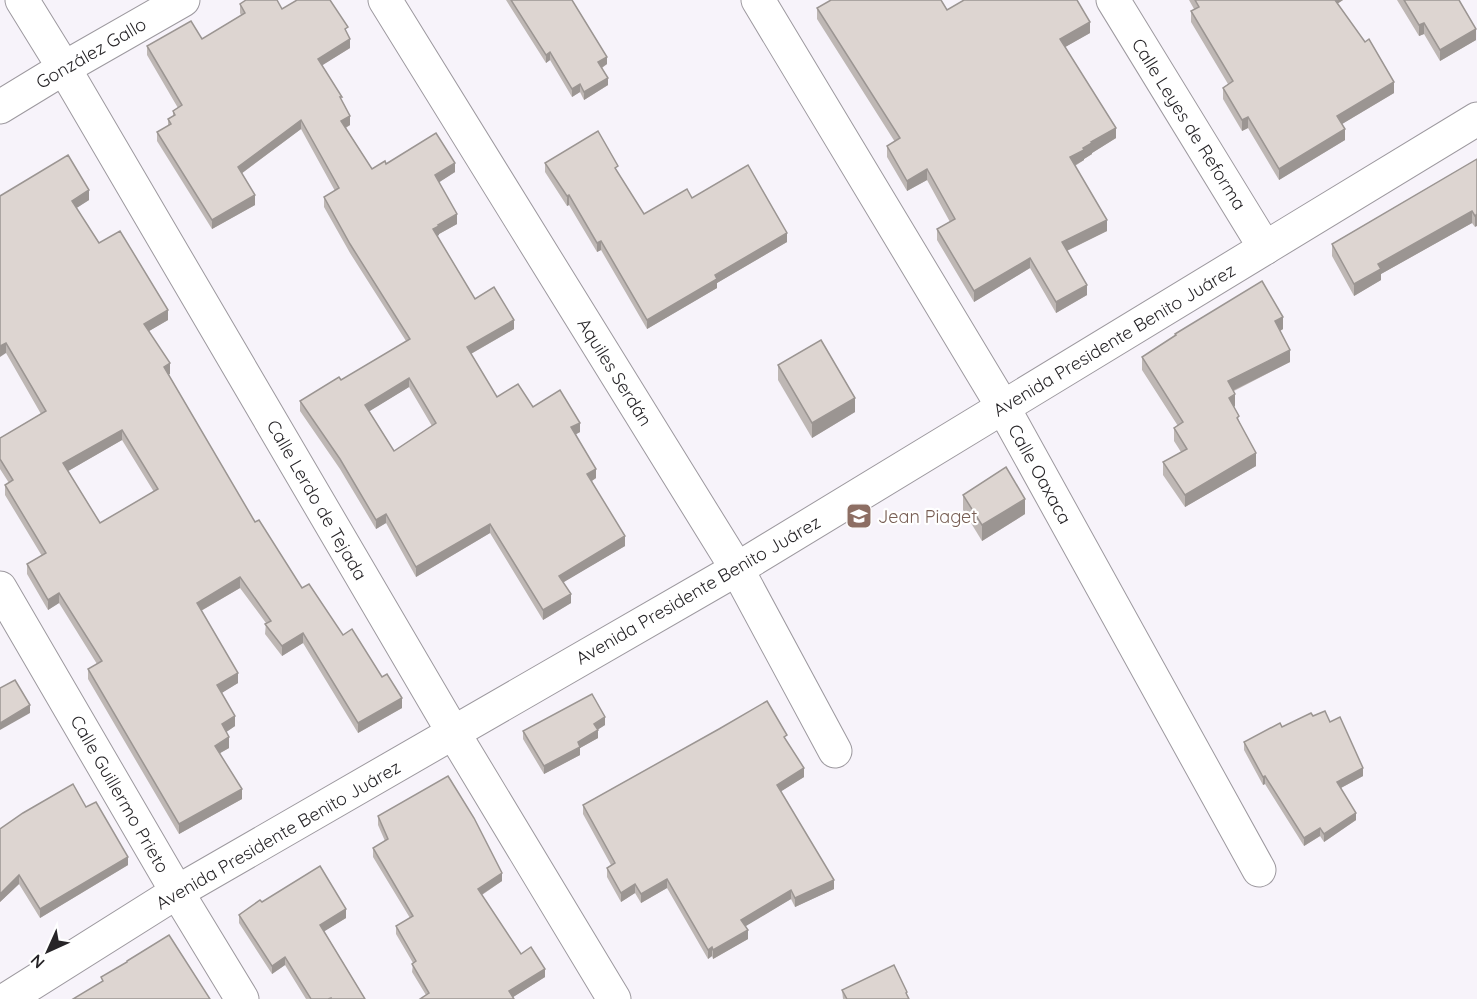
<svg xmlns="http://www.w3.org/2000/svg" width="1477" height="999" font-family="Quicksand,sans-serif">
<rect width="100%" height="100%" fill="#f7f3fa"/>
<g fill="none" stroke-linecap="round" stroke-linejoin="round">
<g stroke="#9d999f" stroke-width="35">
<g id="minor">
<polyline points="22,0 64,68 453,732 614,999"/>
<polyline points="385,0 737,569 835,751"/>
<polyline points="758,0 1003,407 1259,870"/>
<polyline points="1113,0 1265,248"/>
<polyline points="0,107 64,68 183,0"/>
<polyline points="0,588 177,892 242,999"/>
<polyline points="7,999 177,892 737,569 1477,119"/>
</g>
</g>
<use href="#minor" stroke="#fff" stroke-width="33"/>
</g>
<g fill="#beb7b4" fill-rule="evenodd">
<polygon points="506,0 572,0 607,64 602,68 608,85 584,100 580,92 572,97 550,60 546,63"/>
<polygon points="1189,0 1343,0 1337,4 1394,93 1342,124 1345,140 1279,180 1248,128 1242,131 1223,99 1223,88 1228,84 1191,22 1191,11 1194,9"/>
<polygon points="1397,0 1459,0 1476,40 1440,61 1424,34 1419,36"/>
<path d="M240,4l42,5 66,26 2,13 -28,17 20,36 8,24 -4,3 26,41 14,-5 69,8 -16,10 18,42 -18,10v1l-2,1 38,63 39,30 -43,25 26,43 36,10 47,25 -4,2 20,44 -4,3 33,65 -62,36 8,21 -28,17 -53,-87 -74,44 -30,-54 -10,6 -36,-60 -40,-58v-10l41,-21 65,-39 -56,-88 -26,-46v-10l11,-6 -34,-62 -60,45 14,31 -43,24 -55,-88v-9l11,-6v-7l5,-3v-5l5,-3 -31,-53v-9l55,-7 39,-24 -1,-2zM409,387l23,39 -38,25 -25,-40z"/>
<polygon points="817,8 947,10 1090,33 1065,47 1116,138 1092,153 1092,154 1084,159 1084,160 1075,166 1107,231 1067,251 1087,295 1056,313 1030,268 974,302 937,240 937,229 950,222 927,180 907,191 887,157 887,146 895,142 817,19"/>
<polygon points="1477,159 1475,227 1472,223 1381,274 1381,280 1354,296 1332,256 1332,244"/>
<polygon points="545,163 618,173 644,214 692,198 787,242 717,283 717,288 647,329 601,250 597,252 569,205 567,206 545,172"/>
<path d="M0,196l89,4 -13,8 23,35 69,77 -19,11 21,43h-2l87,148 47,66 41,47 39,42 20,31 -44,25 -55,-90 -21,13 -17,-22 1,-11 -26,-35 -39,23 37,72 -17,10 14,33 -9,6 3,16 -9,5 22,46 -63,35 -91,-155v-10l9,-5 -38,-61 -11,7 -21,-36v-10l15,-8 -37,-61v-10l4,-2 -9,-14v-31l41,-24 -35,-61zM122,440l32,52 -54,31 -32,-52z"/>
<polygon points="1283,329 1280,331 1290,362 1234,391 1235,406 1234,407 1256,466 1185,507 1163,475 1163,462 1181,452 1174,441 1174,428 1178,426 1142,370 1142,357 1175,336 1175,334"/>
<polygon points="778,365 855,412 812,438 778,380"/>
<polygon points="963,495 1025,514 982,541 963,510"/>
<polygon points="1313,716 1330,722 1363,776 1341,788 1356,820 1324,842 1320,836 1304,846 1265,784 1263,785 1244,750 1244,742 1282,727"/>
<polygon points="605,725 597,730 598,738 580,748 580,755 544,774 523,739 523,731"/>
<polygon points="787,742 804,777 781,791 834,889 795,907 791,899 745,926 748,939 713,959 712,956 708,959 667,888 641,903 635,893 621,902 607,877 607,868 611,865 583,814 583,805"/>
<polygon points="86,807 128,865 40,918 19,884 0,902 0,829"/>
<polygon points="378,816 502,881 482,895 521,954 545,977 513,997 426,995 412,972 413,963 396,934 396,926 410,918 373,857 373,848 385,841 378,825"/>
<polygon points="262,902 346,918 324,931 365,999 306,999 285,965 272,974 239,923 239,915"/>
<polygon points="842,990 907,995 909,999 843,999"/>
</g>
<g fill="#9b9592">
<polygon points="1332,0 1343,0 1332,7"/>
<polygon points="1090,22 1090,33 1060,50 1060,39"/>
<polygon points="1424,23 1424,34 1419,36 1419,25"/>
<polygon points="1476,29 1476,40 1440,61 1440,50"/>
<polygon points="350,39 350,48 318,68 318,59"/>
<polygon points="550,52 550,60 546,63 546,55"/>
<polygon points="607,57 607,64 598,70 598,62"/>
<polygon points="608,78 608,85 584,100 584,92"/>
<polygon points="1394,82 1394,93 1337,127 1337,116"/>
<polygon points="580,84 580,92 572,97 572,89"/>
<polygon points="350,116 350,125 341,130 341,121"/>
<polygon points="1248,117 1248,128 1242,131 1242,120"/>
<polygon points="301,120 301,129 238,176 238,167"/>
<polygon points="1116,128 1116,138 1092,153 1092,154 1084,159 1084,160 1070,168 1070,157 1091,142"/>
<polygon points="1345,129 1345,140 1279,180 1279,169"/>
<polygon points="455,163 455,172 435,185 435,175"/>
<polygon points="927,169 927,180 907,191 907,181"/>
<polygon points="89,190 89,200 72,211 72,201"/>
<polygon points="255,195 255,205 212,229 212,220"/>
<polygon points="569,195 569,205 567,206 567,196"/>
<polygon points="1472,211 1472,223 1381,274 1381,280 1354,296 1354,284 1378,264"/>
<polygon points="457,214 457,224 439,234 439,235 433,238 433,229 438,225"/>
<polygon points="1477,214 1477,226 1475,227 1475,216"/>
<polygon points="1107,220 1107,231 1062,253 1062,242"/>
<polygon points="787,233 787,242 717,283 717,288 647,329 647,320 715,275"/>
<polygon points="601,241 601,250 597,252 597,243"/>
<polygon points="1030,258 1030,268 974,302 974,291"/>
<polygon points="1087,285 1087,295 1056,313 1056,302"/>
<polygon points="168,310 168,320 144,334 144,324"/>
<polygon points="1283,317 1283,329 1275,334 1275,321"/>
<polygon points="514,320 514,329 467,356 467,347"/>
<polygon points="6,343 6,353 0,357 0,346"/>
<polygon points="1290,350 1290,362 1228,393 1228,381"/>
<polygon points="170,363 170,374 164,377 164,367"/>
<polygon points="409,378 409,387 365,414 365,405"/>
<polygon points="1235,394 1235,406 1229,410 1229,398"/>
<polygon points="855,398 855,412 812,438 812,423"/>
<polygon points="580,423 580,432 571,437 571,427"/>
<polygon points="122,430 122,440 63,474 63,463"/>
<polygon points="1256,453 1256,466 1185,507 1185,495"/>
<polygon points="596,469 596,478 587,484 587,474"/>
<polygon points="1025,499 1025,514 982,541 982,525"/>
<polygon points="386,514 386,523 376,529 376,520"/>
<polygon points="490,524 490,533 416,577 416,567"/>
<polygon points="625,536 625,546 559,585 559,576"/>
<polygon points="240,577 240,588 197,613 197,603"/>
<polygon points="59,593 59,603 48,610 48,600"/>
<polygon points="571,594 571,603 543,620 543,610"/>
<polygon points="303,633 303,643 282,656 282,646"/>
<polygon points="238,673 238,683 217,696 217,685"/>
<polygon points="402,698 402,708 358,733 358,723"/>
<polygon points="30,705 30,713 0,730 0,723"/>
<polygon points="235,716 235,726 222,735 222,724"/>
<polygon points="605,717 605,725 594,732 594,724"/>
<polygon points="598,730 598,738 580,748 580,755 544,774 544,766 578,742"/>
<polygon points="229,737 229,748 215,756 215,746"/>
<polygon points="804,768 804,777 777,794 777,785"/>
<polygon points="1363,768 1363,776 1337,790 1337,782"/>
<polygon points="1265,776 1265,784 1263,785 1263,777"/>
<polygon points="242,789 242,799 179,834 179,824"/>
<polygon points="1356,813 1356,820 1324,842 1324,834"/>
<polygon points="1320,828 1320,836 1304,846 1304,838"/>
<polygon points="128,857 128,865 40,918 40,909"/>
<polygon points="502,873 502,881 478,897 478,889"/>
<polygon points="19,875 19,884 0,902 0,894"/>
<polygon points="667,879 667,888 641,903 641,894"/>
<polygon points="834,880 834,889 795,907 795,898"/>
<polygon points="635,884 635,893 621,902 621,893"/>
<polygon points="791,890 791,899 741,929 741,920"/>
<polygon points="346,909 346,918 320,934 320,925"/>
<polygon points="748,930 748,939 713,959 713,950"/>
<polygon points="712,947 712,956 708,959 708,950"/>
<polygon points="285,957 285,965 272,974 272,966"/>
<polygon points="545,969 545,977 510,999 509,991"/>
</g>
<g fill="#ddd5d1" stroke="#9b9592" stroke-width="1.5" fill-rule="evenodd">
<path d="M246,0h31l5,9 15,-9h33l18,27 -3,2 5,10 -32,20 24,38h-2l10,19 -9,5 31,48 13,-8 1,3 50,-31 19,30 -20,12 22,39 -19,11 1,1 -6,3 42,70 19,-12 20,33 -47,27 30,50 21,-13 15,23 27,-17 20,33 -9,4 25,42 -9,5 38,62 -66,40 12,18 -28,16 -53,-86 -74,43 -30,-53 -10,6 -36,-61 -40,-58 39,-24 2,3 69,-41 -60,-95 -26,-47 15,-9 -38,-68 -63,47 17,28 -43,25 -55,-88 14,-8 -3,-5 7,-4 -2,-4 9,-6 -35,-59 44,-25 11,18 43,-26 -5,-9zM409,378l27,45 -42,28 -29,-46z"/>
<polygon points="511,0 572,0 607,57 598,62 608,78 584,92 580,84 572,89 550,52 546,55"/>
<polygon points="831,0 941,0 947,10 964,0 1077,0 1090,22 1060,39 1116,128 1091,142 1092,143 1083,148 1084,150 1070,157 1107,220 1062,242 1087,285 1056,302 1030,258 974,291 937,229 955,219 927,169 907,181 887,146 900,138 817,8"/>
<polygon points="1195,0 1335,0 1365,42 1369,39 1394,82 1337,116 1345,129 1279,169 1248,117 1242,120 1223,88 1233,81 1191,11 1199,7"/>
<polygon points="1404,0 1459,0 1476,29 1440,50 1424,23 1419,25"/>
<polygon points="598,131 618,166 615,168 644,214 687,189 692,198 748,165 787,233 715,275 717,279 647,320 601,241 597,243 569,195 567,196 545,163"/>
<path d="M68,155l21,35 -17,11 27,42 21,-12 48,79 -24,14 26,39 -6,4 91,155 4,-2 43,68 7,-4 34,51 9,-6 30,48 5,-3 15,24 -44,25 -55,-90 -21,13 -17,-22 6,-3 -31,-44 -43,26 41,70 -21,12 18,31 -13,8 7,13 -14,9 27,43 -63,35 -91,-155 14,-8 -43,-68 -11,7 -21,-36 19,-11 -41,-68 8,-5 -13,-21v-21l46,-27 -40,-68 -6,3v-150zM122,430l36,59 -58,34 -37,-60z"/>
<polygon points="1477,159 1477,214 1475,216 1472,211 1378,264 1381,269 1354,284 1332,244"/>
<polygon points="1262,281 1283,317 1275,321 1290,350 1228,381 1235,394 1229,398 1239,416 1237,418 1256,453 1185,495 1163,462 1187,449 1174,428 1183,422 1142,357 1176,335 1175,334"/>
<polygon points="821,340 855,398 812,423 778,365"/>
<polygon points="1006,467 1025,499 982,525 963,495"/>
<polygon points="15,680 30,705 0,723 0,688"/>
<polygon points="592,694 605,717 594,724 598,730 578,742 580,747 544,766 523,731"/>
<polygon points="767,701 787,735 784,737 804,768 777,785 834,880 795,898 791,890 741,920 748,930 713,950 712,947 708,950 667,879 641,894 635,884 621,893 607,868 615,863 583,805 719,729"/>
<polygon points="1325,711 1330,722 1340,717 1363,768 1337,782 1356,813 1324,834 1320,828 1304,838 1265,776 1263,777 1244,742 1280,723 1282,727 1311,713 1313,716"/>
<polygon points="448,776 474,818 502,873 478,889 521,954 531,947 545,969 509,991 514,999 420,999 429,993 412,964 416,961 396,926 413,916 373,848 388,839 378,816"/>
<polygon points="73,784 86,807 96,802 128,857 40,909 19,875 0,894 0,829 23,813"/>
<polygon points="320,866 346,909 320,925 365,999 331,999 331,998 328,999 311,999 285,957 272,966 239,915 260,900 262,902"/>
<polygon points="169,935 210,999 73,999 103,981 101,977 127,962 127,961"/>
<polygon points="894,965 907,992 906,993 909,999 847,999 842,990"/>
</g>
<defs>
<g id="school-square" transform="scale(1.35)"><rect x="-9" y="-9" width="18" height="18" rx="4" fill="#8d6e63" stroke="#fff"/><path d="M0-5L7-2L0 1L-7-2ZM-4 1L0 2.5L4 1V4Q0 6-4 4Z" fill="#fff"/></g>
</defs>
<g fill-rule="evenodd">
<use href="#school-square" x="859" y="516"/>
</g>
<g text-anchor="middle" dominant-baseline="central" stroke-width="4.5" stroke-linejoin="round" paint-order="stroke">
<g font-size="18" fill="#272528" stroke="#fff">
<text transform="translate(91 53) rotate(-30)">González Gallo</text>
<text transform="translate(1189 124) rotate(58)">Calle Leyes de Reforma</text>
<text transform="translate(1114 340) rotate(-31)">Avenida Presidente Benito Juárez</text>
<text transform="translate(615 372) rotate(58)">Aquiles Serdán</text>
<text transform="translate(1040 474) rotate(61)">Calle Oaxaca</text>
<text transform="translate(317 500) rotate(60)">Calle Lerdo de Tejada</text>
<text transform="translate(698 590) rotate(-30)">Avenida Presidente Benito Juárez</text>
<text transform="translate(120 794) rotate(60)">Calle Guillermo Prieto</text>
<text transform="translate(278 835) rotate(-30)">Avenida Presidente Benito Juárez</text>
</g>
<g font-size="18" fill="#785e54" stroke="#fff" text-anchor="start">
<text x="878" y="516">Jean Piaget</text>
</g>
</g>
<g transform="translate(48 951) rotate(225)" stroke="#ffffff" stroke-width="4.5" paint-order="stroke">
<path d="M0-4.5L10 22L0 15L-10 22Z" fill="#272528"/>
<text y="-9" font-size="16" font-weight="bold" text-anchor="middle" fill="#272528">N</text>
</g>
</svg>
